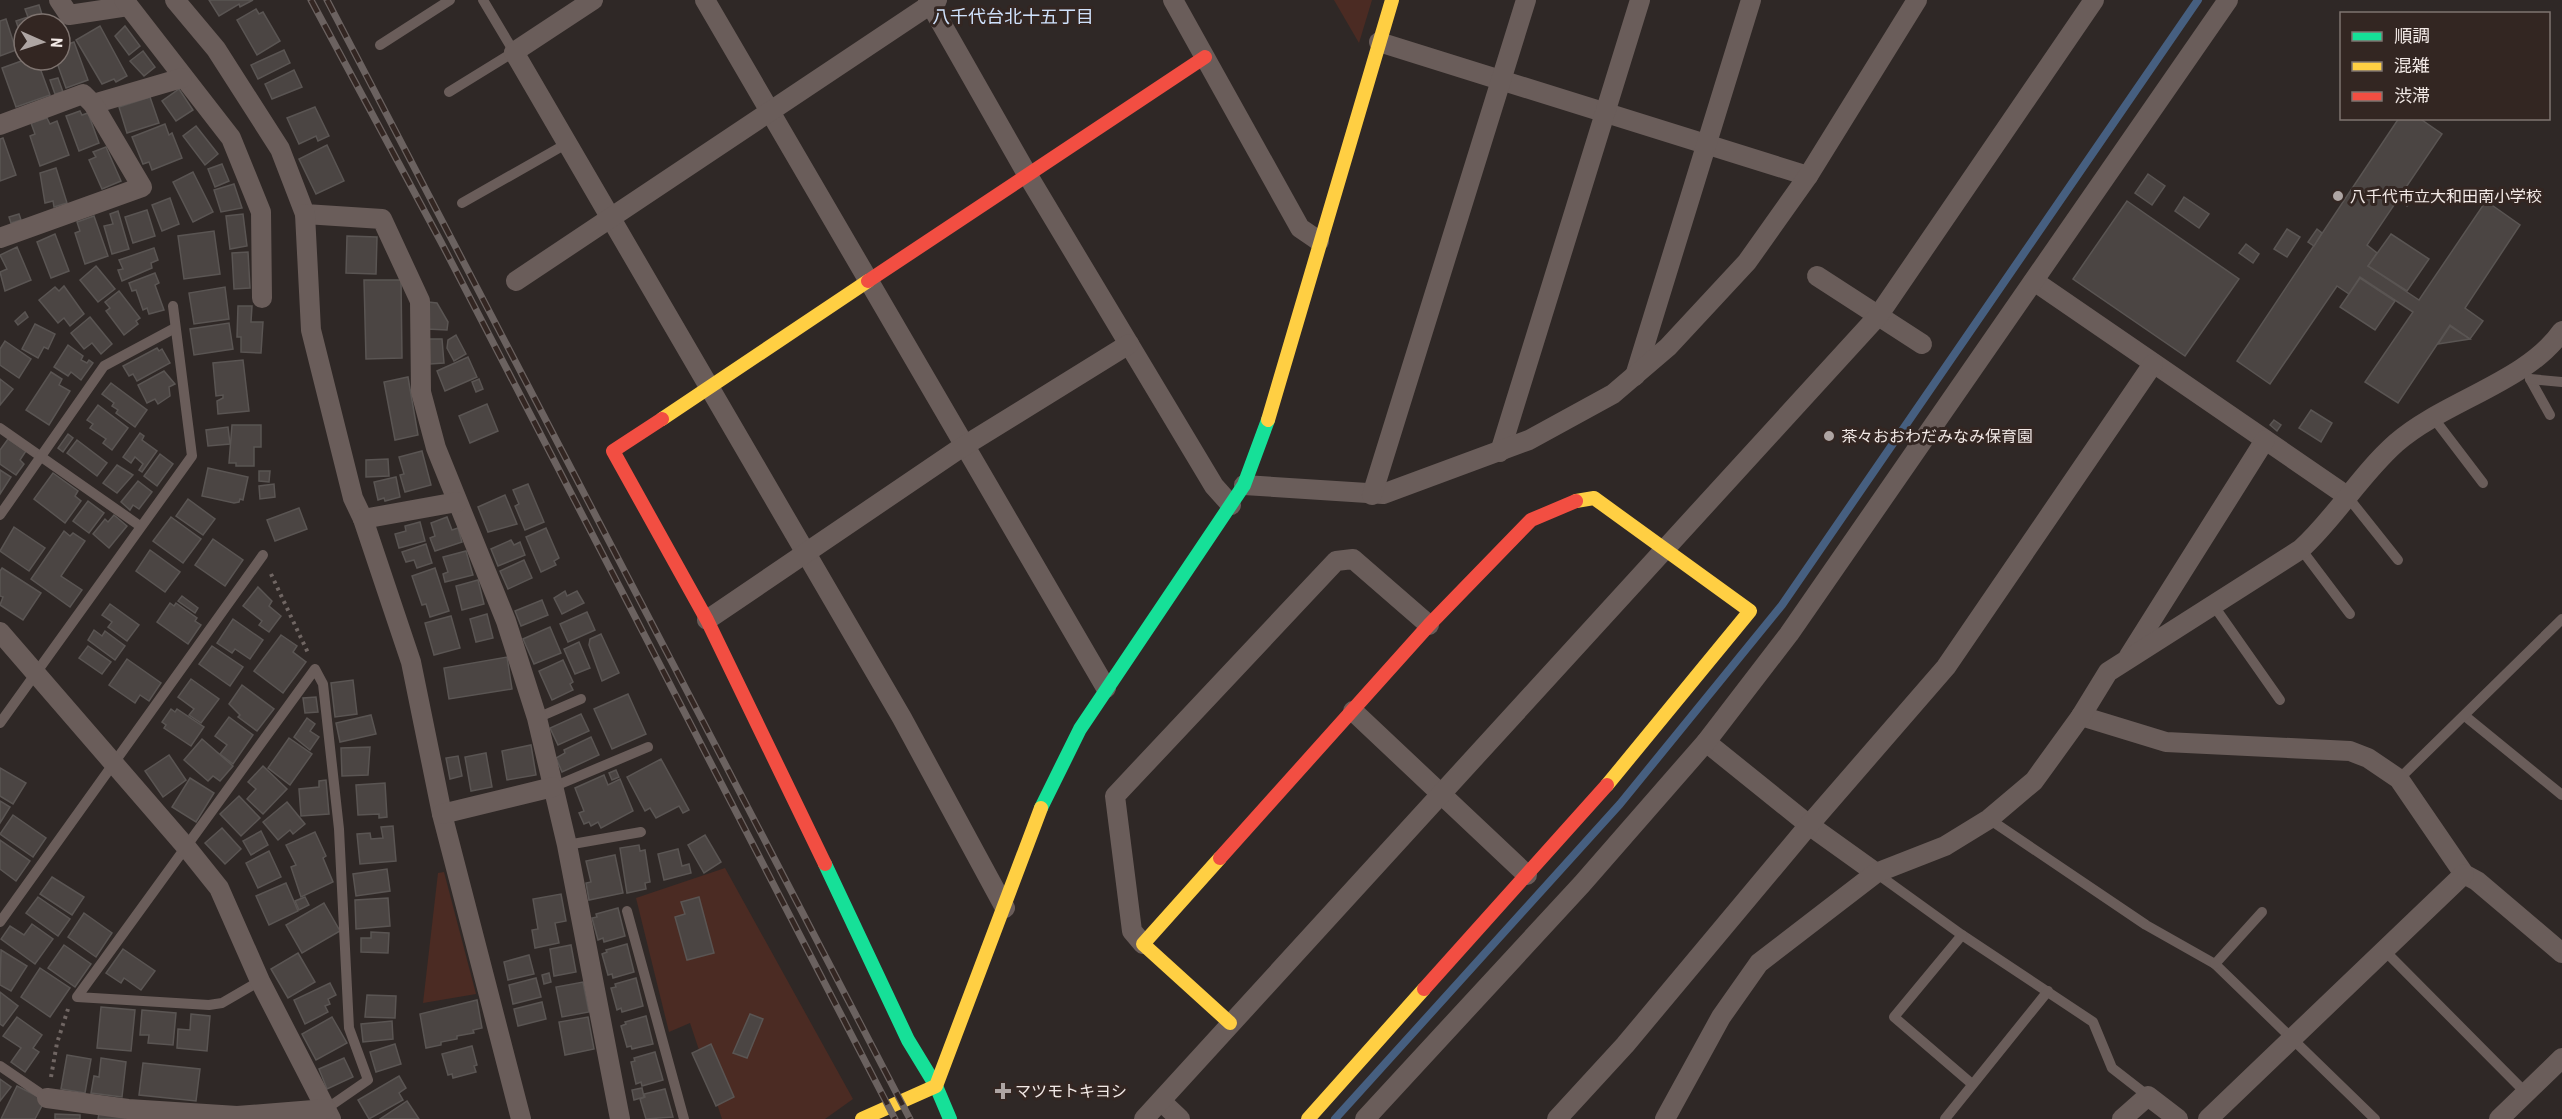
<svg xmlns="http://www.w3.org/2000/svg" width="2562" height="1119" font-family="'Roboto Condensed','Noto Sans JP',sans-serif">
<rect width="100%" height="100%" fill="#2f2826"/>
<g fill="#4b2b23">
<polygon points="1334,0 1372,0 1359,43"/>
<polygon points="725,868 853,1099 825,1119 722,1119 690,1023 669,1032 636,898"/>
<polygon points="444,872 476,994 423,1003 438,873"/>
</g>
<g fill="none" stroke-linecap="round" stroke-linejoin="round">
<polyline stroke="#465f80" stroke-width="8" points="1335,1119 1620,804 1782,605 2198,0"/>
</g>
<g fill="#4b4543" stroke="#5a5553" stroke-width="1.5">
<polygon points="209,0 253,0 240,7 239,4 219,16"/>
<polygon points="39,5 45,24 24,24 24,45 16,21 28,17 25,9"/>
<polygon points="256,9 259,14 263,12 280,41 257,55 237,20"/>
<polygon points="6,19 16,50 0,56 0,21"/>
<polygon points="100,26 127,76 116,82 114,79 102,84 76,40"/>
<polygon points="125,26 140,46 129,55 115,36"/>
<polygon points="74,42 88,80 66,88 56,60 60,60 60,47"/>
<polygon points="284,50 290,63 258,79 251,65"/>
<polygon points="143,51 155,67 144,76 130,61"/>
<polygon points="24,60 37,60 50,95 16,107 2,68"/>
<polygon points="294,70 302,87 272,99 265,84"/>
<polygon points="58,78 63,92 55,94 50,80"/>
<polygon points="179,89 193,110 176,121 162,101"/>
<polygon points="150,97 159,123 127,133 119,107"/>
<polygon points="315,107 329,136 318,141 316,136 299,144 287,118"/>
<polygon points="80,111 82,115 88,113 99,143 79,151 66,116"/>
<polygon points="47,118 50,124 57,121 69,155 40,166 30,136 35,134 31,123"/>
<polygon points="2399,118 2419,118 2442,134 2367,245 2377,253 2368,266 2419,300 2486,201 2520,225 2465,308 2483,321 2470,339 2450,325 2398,403 2365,382 2413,312 2360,277 2349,294 2337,286 2270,384 2237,361"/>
<polygon points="165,124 169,135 172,133 182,158 152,170 149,162 143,164 132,137"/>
<polygon points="196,126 218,154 205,165 183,136"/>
<polygon points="3,138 16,175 0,181 0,139"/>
<polygon points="327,145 344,181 316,194 299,159"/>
<polygon points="106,147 121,181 102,189 89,160 96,157 93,152"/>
<polygon points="222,164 229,181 215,187 208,169"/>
<polygon points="56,168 67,203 54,207 53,201 45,203 40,173"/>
<polygon points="193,172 213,212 193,222 173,182"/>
<polygon points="2148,174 2165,186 2152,205 2135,193"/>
<polygon points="234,184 242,208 221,212 214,190"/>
<polygon points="2406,187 2416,193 2407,206 2398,200"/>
<polygon points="2184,197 2209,214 2199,228 2175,211"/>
<polygon points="170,198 179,224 162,231 152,205"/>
<polygon points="2127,201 2239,279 2185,356 2073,279"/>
<polygon points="147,210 155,236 133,243 125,217"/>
<polygon points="118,211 129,249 112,254 104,226 113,224 110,214"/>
<polygon points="19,214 21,220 11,223 9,217"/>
<polygon points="243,214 247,246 230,249 226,216"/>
<polygon points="94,216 108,256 85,264 75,233 80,231 77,222"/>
<polygon points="2287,229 2300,237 2287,257 2274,249"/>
<polygon points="2317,229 2322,233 2314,246 2308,242"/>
<polygon points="214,231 220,274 184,279 178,236"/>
<polygon points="55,234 69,271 51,278 37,242"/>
<polygon points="2391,234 2429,259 2407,291 2368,266"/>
<polygon points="347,236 377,237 376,274 346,273"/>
<polygon points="2246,244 2259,254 2253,263 2239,253"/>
<polygon points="17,247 31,280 5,291 0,272 7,269 0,255"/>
<polygon points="154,248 158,260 151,263 152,268 122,281 118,270 123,269 119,260"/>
<polygon points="248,252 250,288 234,289 232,253"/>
<polygon points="96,266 115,289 98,302 80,280"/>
<polygon points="155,273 159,283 155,285 164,310 149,314 147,308 143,310 136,290 132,291 129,283"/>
<polygon points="2360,278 2395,301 2375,330 2340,307"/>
<polygon points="364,280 401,280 402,358 366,359"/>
<polygon points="64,286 84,314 70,326 64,318 58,323 39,300 55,287 59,291"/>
<polygon points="225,287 229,319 194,324 189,293"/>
<polygon points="119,291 140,318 136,321 138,324 124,335 106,311 110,308 105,302"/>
<polygon points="428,302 437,303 448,322 447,330 427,329"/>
<polygon points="238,306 252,306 251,322 263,322 261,353 241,352 241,337 237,337"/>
<polygon points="25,312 28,317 18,325 15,321"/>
<polygon points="90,317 112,344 101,354 92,343 84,349 71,333"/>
<polygon points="229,323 233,349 194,355 190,329"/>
<polygon points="35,324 55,334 48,349 44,347 38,358 22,349"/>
<polygon points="2450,326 2470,339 2438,344"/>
<polygon points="456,335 466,354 454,361 447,348 448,340"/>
<polygon points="429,339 442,339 444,363 430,364"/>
<polygon points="5,341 31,359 19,378 0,365 0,349"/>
<polygon points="68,345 83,356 81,360 87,363 89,360 93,363 81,380 71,372 68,376 54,367"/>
<polygon points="157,348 159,351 162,349 170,363 137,381 133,374 129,376 123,366"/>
<polygon points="468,357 477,377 445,391 437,371"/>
<polygon points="243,360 249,411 218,414 217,401 223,398 223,395 216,396 213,363"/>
<polygon points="164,371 175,384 169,387 170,396 158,404 155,399 147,403 138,385"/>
<polygon points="51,372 62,379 59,385 70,391 49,425 26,410"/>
<polygon points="408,377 418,435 395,440 384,382"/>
<polygon points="0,379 13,389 0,405"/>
<polygon points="479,379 483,389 476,392 472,382"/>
<polygon points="111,383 147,410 135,427 116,413 118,410 112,406 114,403 102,394"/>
<polygon points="487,404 498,431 470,443 459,416"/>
<polygon points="98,405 128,428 112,450 103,443 106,439 90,428 93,424 87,420"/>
<polygon points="2311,410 2332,423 2321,442 2299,428"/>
<polygon points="2274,420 2281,425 2277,431 2270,425"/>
<polygon points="232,425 261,425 261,447 254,447 254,466 236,466 236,463 229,463"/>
<polygon points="228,427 230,444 208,446 206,430"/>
<polygon points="140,433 144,436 142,440 157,451 142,472 139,470 143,464 135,457 131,463 123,457"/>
<polygon points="68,434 73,438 63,452 58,448"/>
<polygon points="8,439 26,451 20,460 24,464 16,475 0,464 0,450"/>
<polygon points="77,440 107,463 97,476 67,453"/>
<polygon points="422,451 431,485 405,492 400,475 404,474 399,457"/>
<polygon points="160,454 173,464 157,486 144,476"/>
<polygon points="388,459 389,476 366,477 366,460"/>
<polygon points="117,465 133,475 117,493 103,483"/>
<polygon points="208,468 248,477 243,500 240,499 239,502 234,503 202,496"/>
<polygon points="0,470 11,477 0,494"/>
<polygon points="259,471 270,471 269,482 259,481"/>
<polygon points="53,473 78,491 75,496 81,501 65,523 34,499"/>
<polygon points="396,477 400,497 385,501 384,498 378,500 374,482"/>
<polygon points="138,481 152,492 139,509 133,505 130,510 121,502"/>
<polygon points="274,484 275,497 260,499 259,486"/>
<polygon points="528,484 544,522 525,530 515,506 519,504 513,490"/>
<polygon points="505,495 517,524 488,532 478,507"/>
<polygon points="188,499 215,519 203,535 176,516"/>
<polygon points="88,501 104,513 89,533 73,521"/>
<polygon points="299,508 307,529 275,541 267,520"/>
<polygon points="114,515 127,526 109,548 93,534 105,519 108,522"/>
<polygon points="171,517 201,539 183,563 153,541"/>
<polygon points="447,517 452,530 458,528 462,542 435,551 430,538 435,536 431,523"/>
<polygon points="420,522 425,541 399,548 395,534 406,531 405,526"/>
<polygon points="14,527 45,548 29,571 0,551"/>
<polygon points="546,528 559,558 554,561 556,565 541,572 526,537"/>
<polygon points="64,531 70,536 73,533 85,541 61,576 82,590 70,607 31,579"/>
<polygon points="213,539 243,560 225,586 195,565"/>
<polygon points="511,540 514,545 520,542 525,555 498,566 491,549"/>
<polygon points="426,544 432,563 417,568 414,560 406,562 402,552"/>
<polygon points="150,550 180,572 165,592 136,571"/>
<polygon points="466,551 473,575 445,582 443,574 448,572 443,557"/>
<polygon points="524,560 532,578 508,589 500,571"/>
<polygon points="2,568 41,593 23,620 0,605 3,597 0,596 0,571"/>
<polygon points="435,568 449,611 430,617 426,604 422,605 412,576"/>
<polygon points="478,580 484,604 462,610 456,586"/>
<polygon points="258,587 272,601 269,606 281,616 269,632 259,625 262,621 243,606"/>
<polygon points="565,591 567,596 577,591 584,603 562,614 554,598"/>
<polygon points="182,596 198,608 195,613 178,601"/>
<polygon points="542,600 548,615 521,626 515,611"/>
<polygon points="170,603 174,606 176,603 197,618 195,621 201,625 188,644 157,622"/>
<polygon points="110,604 139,625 127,641 108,627 112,622 102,615"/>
<polygon points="587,612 595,630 568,642 560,624"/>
<polygon points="487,614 493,638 476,642 470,619"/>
<polygon points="451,616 460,648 434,655 425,623"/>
<polygon points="233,619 263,640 250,659 235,649 232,653 217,643"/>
<polygon points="550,627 561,653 534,664 523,639"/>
<polygon points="94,630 102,636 105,631 125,646 115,660 88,640"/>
<polygon points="601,634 619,673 602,681 589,645 590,639"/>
<polygon points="281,635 297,646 293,652 306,662 283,693 254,671"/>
<polygon points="579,642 590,668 575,674 564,649"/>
<polygon points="88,646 111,662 102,674 79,658"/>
<polygon points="212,646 243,667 230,686 199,664"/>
<polygon points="507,657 512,689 449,699 444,668"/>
<polygon points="127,659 161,683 149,701 140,695 135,703 109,685"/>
<polygon points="563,660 573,682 570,684 573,690 552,700 539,671"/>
<polygon points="191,679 219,699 201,723 189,715 194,709 178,697"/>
<polygon points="353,680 357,714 335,717 331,683"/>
<polygon points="242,685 274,709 257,731 238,717 240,715 229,704"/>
<polygon points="628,694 646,734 612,749 594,709"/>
<polygon points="316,697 318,712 305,713 303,698"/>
<polygon points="171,709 175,712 177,709 204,727 191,746 164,728 166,725 162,722"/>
<polygon points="581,714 589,731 558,745 550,728"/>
<polygon points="371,715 376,734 340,742 336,723"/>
<polygon points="229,717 253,735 233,764 220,754 227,745 215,736"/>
<polygon points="307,718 315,724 310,731 319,737 310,750 294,737"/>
<polygon points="591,737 599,755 562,772 556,758 565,753 564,750"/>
<polygon points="289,738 312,754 290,785 268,768"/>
<polygon points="202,739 233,766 220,781 213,776 208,781 184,760"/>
<polygon points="531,745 536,775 507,780 502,751"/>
<polygon points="370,747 368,775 342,776 341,748"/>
<polygon points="486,753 492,787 471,791 465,757"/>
<polygon points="169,755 186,780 163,797 145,771"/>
<polygon points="458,756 462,776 450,779 446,758"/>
<polygon points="661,759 689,810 683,813 679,806 656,818 650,808 645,811 627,777"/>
<polygon points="263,766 287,789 263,814 247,799 256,789 248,782"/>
<polygon points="0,768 26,783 13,804 0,796"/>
<polygon points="616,770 619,777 612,780 609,773"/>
<polygon points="604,775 608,785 620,779 633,811 601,828 598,822 591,826 589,822 584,824 579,813 584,811 575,788"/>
<polygon points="190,778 214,793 196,822 172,807"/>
<polygon points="326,780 329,814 301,816 299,789 319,787 319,781"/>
<polygon points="385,783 387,817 379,818 379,814 358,815 356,785"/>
<polygon points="239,796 260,818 241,836 220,814"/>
<polygon points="0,801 10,807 0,823"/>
<polygon points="287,802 305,824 293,834 290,830 278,840 263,822"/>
<polygon points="13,815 46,838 33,857 0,834"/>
<polygon points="393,826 396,861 360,864 357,834 370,833 371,839 383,838 381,827"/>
<polygon points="222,828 241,849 225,864 205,843"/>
<polygon points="261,831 268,845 251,855 243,841"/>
<polygon points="315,832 326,856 323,858 333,882 301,897 291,867 296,865 286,845"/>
<polygon points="705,835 721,862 704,873 688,845"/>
<polygon points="0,840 30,861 16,881 0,869"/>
<polygon points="639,845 640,851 645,850 650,882 645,883 646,889 627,893 620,848"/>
<polygon points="678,849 682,866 689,864 691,873 664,880 658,854"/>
<polygon points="269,851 281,877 258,888 246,863"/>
<polygon points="615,855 623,893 589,900 586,883 591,882 586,861"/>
<polygon points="387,869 390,891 356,896 353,874"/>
<polygon points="52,877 84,897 72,915 40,894"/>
<polygon points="286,883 298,911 269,925 256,896"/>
<polygon points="561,894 566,921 555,923 559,943 535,948 532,930 538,929 533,899"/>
<polygon points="38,897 70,919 58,936 26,913"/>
<polygon points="305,897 309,905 299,910 295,901"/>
<polygon points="699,897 714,953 687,960 675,917 685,914 681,902"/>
<polygon points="388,898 390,926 356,929 355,900"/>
<polygon points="324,903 340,931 302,953 286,925"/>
<polygon points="618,908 625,936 604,942 603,938 598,940 592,918 597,917 596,914"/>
<polygon points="84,913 112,933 96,957 68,937"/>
<polygon points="32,924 53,939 35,964 1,939 10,926 24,935"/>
<polygon points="371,932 389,933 388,953 361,952 361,938 371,938"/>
<polygon points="627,944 634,972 613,978 612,974 608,975 602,954 607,952 606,950"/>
<polygon points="64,945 91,964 75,987 48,968"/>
<polygon points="571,945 576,972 554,976 550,949"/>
<polygon points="123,949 155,971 141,990 124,978 121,983 106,973"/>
<polygon points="1,950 27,966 11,991 0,985"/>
<polygon points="298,953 315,982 288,998 271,969"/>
<polygon points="529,955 534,974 508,980 504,962"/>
<polygon points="40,968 70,988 50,1017 21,997"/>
<polygon points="549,973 551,982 544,984 542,975"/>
<polygon points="536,978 541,997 513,1004 509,985"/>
<polygon points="636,978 643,1006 622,1012 621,1008 617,1010 611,988 616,987 615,984"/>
<polygon points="583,982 589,1012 562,1017 556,987"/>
<polygon points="330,983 336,995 328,999 330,1004 325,1006 328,1012 305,1024 294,1000"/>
<polygon points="0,992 18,1006 3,1026 0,1024"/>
<polygon points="367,995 396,996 395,1018 365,1017"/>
<polygon points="477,1000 482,1028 473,1030 474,1033 457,1036 457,1039 441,1042 441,1045 426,1048 420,1014"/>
<polygon points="542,1002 546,1019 518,1026 514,1009"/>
<polygon points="101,1007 135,1010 131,1051 97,1048"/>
<polygon points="142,1010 176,1013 173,1045 148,1043 149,1035 140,1035"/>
<polygon points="191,1014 210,1016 207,1051 177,1048 178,1029 190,1030"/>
<polygon points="750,1014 763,1019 747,1058 733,1053"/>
<polygon points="646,1016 653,1044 632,1049 631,1046 627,1047 621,1026 626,1024 625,1022"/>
<polygon points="17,1017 42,1035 33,1048 39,1052 25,1072 11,1062 21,1048 3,1036"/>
<polygon points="332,1017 347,1043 316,1060 302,1034"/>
<polygon points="588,1017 594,1049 565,1055 559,1022"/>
<polygon points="392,1021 393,1039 363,1042 361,1024"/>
<polygon points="395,1044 401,1064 376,1072 370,1052"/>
<polygon points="711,1044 734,1097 716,1106 692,1053"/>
<polygon points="472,1046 477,1065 474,1066 476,1072 453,1078 452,1074 448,1075 442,1054"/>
<polygon points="655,1052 663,1080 642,1086 641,1082 636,1084 631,1062 635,1061 634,1058"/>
<polygon points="67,1055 91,1059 85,1093 61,1089"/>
<polygon points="101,1058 126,1062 122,1097 91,1093 94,1076 99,1077"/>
<polygon points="344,1058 353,1077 327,1089 319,1069"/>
<polygon points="143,1063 200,1069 196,1101 139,1095"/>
<polygon points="399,1076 406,1088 399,1093 403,1100 369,1119 358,1100"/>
<polygon points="0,1079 11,1087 0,1101"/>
<polygon points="17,1086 45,1100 35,1119 1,1119"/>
<polygon points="642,1088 644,1097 634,1100 632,1090"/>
<polygon points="665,1089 673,1117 646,1119 640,1099 645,1097 644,1094"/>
<polygon points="407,1101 419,1119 380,1119"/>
<polygon points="99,1113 125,1117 125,1119 98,1119"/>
<polygon points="55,1114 80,1115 80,1119 55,1119"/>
</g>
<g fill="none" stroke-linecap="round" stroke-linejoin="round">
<g stroke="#706663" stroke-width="4" stroke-dasharray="3 4.5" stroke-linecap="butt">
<polyline points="271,574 309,655"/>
<polyline points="51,1077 57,1043 68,1009"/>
</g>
<g stroke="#6a5d5a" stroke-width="10">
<polyline points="380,45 450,0"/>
<polyline points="449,92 514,52 483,0"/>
<polyline points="462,203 566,144"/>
<polyline points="2530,379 2550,415"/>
<polyline points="2530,379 2562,382"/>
<polyline points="2432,416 2483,483"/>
<polyline points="0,428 140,526"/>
<polyline points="2347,496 2398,560"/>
<polyline points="0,515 104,366 175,328"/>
<polyline points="2301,549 2350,614"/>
<polyline points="2214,606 2280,700"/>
<polyline points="2465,716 2562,795"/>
<polyline points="537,718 581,699"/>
<polyline points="0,723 192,456 173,306"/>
<polyline points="2399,779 2562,619"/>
<polyline points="553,787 648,747"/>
<polyline points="1989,819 2146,925 2215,964 2375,1119"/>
<polyline points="567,845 641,832"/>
<polyline points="1876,873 1962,935 2093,1022 2112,1068 2148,1096"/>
<polyline points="627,911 684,1119"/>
<polyline points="0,922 263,555"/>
<polyline points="1962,935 1894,1017 1972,1084"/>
<polyline points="2384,950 2525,1092"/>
<polyline points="2215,964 2262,912"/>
<polyline points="260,981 222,1003 209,1005 77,997 315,669 323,684 339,829 349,1028 368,1080 326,1109"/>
<polyline points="0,1066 47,1098"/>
<polyline points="1945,1119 2048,991"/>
</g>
<g stroke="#6a5d5a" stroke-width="20">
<polyline points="59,0 69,15 128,6"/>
<polyline points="124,0 231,138 261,212 262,298"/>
<polyline points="175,0 216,49 280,149 305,214 382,219 420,301 421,392 436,448 506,621 537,718 567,845 620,1119"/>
<polyline points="593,0 514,52 902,718 1005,908"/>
<polyline points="705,0 1106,688"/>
<polyline points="928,0 1027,174 1214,486 1231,505"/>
<polyline points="1173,0 1300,228 1319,241"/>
<polyline points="1379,42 1808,176"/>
<polyline points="93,104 182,78"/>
<polyline points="0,125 83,94 93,104 142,187 0,238"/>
<polyline points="305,214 311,330 353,498 363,519"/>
<polyline points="1817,276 1922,344"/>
<polyline points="516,281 937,0"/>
<polyline points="2034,281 2347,496"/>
<polyline points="1635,376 1751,0"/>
<polyline points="1500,452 1640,0"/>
<polyline points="1244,485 1383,494 1529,440 1613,394 1668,347 1747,262 1808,176 1917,0"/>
<polyline points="1372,495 1526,0"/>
<polyline points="457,502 363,519 411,662 442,814 521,1119"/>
<polyline points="707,620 956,451 1129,344"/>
<polyline points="0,632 187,848 219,888 260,981 331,1119"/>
<polyline points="2129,656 2265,440"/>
<polyline points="1353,711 1527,875"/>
<polyline points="2081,716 2166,742 2350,751 2368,758 2399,779 2464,874 2477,881 2562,953"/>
<polyline points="1706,742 1809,825 1876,873"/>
<polyline points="442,814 553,787"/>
<polyline points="1143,944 1132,931 1115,796 1336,561 1353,559 1429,625"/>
<polyline points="47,1098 128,1109 237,1116 326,1109"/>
<polyline points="1161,1101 1180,1119"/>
<polyline points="1144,1119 1878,316 2094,0"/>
<polyline points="1365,1119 1582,884 1706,742 1789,634 2228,0"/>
<polyline points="1557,1119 1625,1045 1809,825 1946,667 2153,364"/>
<path d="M1665,1119l56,-102 38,-54 117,-90 69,-27 44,-27 45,-38 47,-65 27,-44 193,-123c35,-32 59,-74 95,-106 48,-42 131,-61 166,-112"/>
<polyline points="2122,1119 2148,1096 2178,1119"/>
<polyline points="2208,1119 2464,874"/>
<polyline points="2499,1119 2562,1058"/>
</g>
<g stroke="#16e098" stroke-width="14">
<polyline points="1041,808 1080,729 1244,485 1268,420"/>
<polyline points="825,864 908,1040 936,1086 950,1119"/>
</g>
<g stroke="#ffcf43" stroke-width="14">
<polyline points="662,419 868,281"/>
<polyline points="1268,420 1392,0"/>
<polyline points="1576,501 1594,498 1750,611 1607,785"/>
<polyline points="1220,858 1143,944 1230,1023"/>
<polyline points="862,1119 936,1086 1041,808"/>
<polyline points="1308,1119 1424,989"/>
</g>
<g stroke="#f24e42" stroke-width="14">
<polyline points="868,281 1205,57"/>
<polyline points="662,419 613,451 707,620 825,864"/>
<polyline points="1220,858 1429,625 1531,520 1576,501"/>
<polyline points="1424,989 1607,785"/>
</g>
<g stroke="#6b6260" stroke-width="7">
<g id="rail">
<polyline points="311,0 441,242 895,1119"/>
<polyline points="327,0 910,1119"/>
</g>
</g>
<use href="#rail" stroke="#332622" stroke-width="4.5" stroke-dasharray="14" stroke-linecap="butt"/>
</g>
<g fill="#aea5a3" stroke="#332622" stroke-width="2">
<circle cx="2338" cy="196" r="6"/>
<circle cx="1829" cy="436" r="6"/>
<path d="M1000 1082h6v6h6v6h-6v6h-6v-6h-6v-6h6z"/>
</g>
<g text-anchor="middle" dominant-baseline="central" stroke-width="6" stroke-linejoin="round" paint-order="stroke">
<g font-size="16" fill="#f2e9e6" stroke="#332622" text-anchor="start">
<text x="2350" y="196">八千代市立大和田南小学校</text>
<text x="1841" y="436">茶々おおわだみなみ保育園</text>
<text x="1015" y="1091">マツモトキヨシ</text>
</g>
<g font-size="18" fill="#cfe1fb" stroke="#332622">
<text x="1013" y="16">八千代台北十五丁目</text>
</g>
</g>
<rect x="2340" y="12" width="210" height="108" fill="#332622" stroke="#7f7470" stroke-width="1.5"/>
<rect x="2352" y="32" width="30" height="9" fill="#16e098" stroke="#7f7470" stroke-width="1.5"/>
<text x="2394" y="42" font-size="18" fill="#f2e9e6">順調</text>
<rect x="2352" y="62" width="30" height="9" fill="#ffcf43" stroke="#7f7470" stroke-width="1.5"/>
<text x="2394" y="72" font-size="18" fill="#f2e9e6">混雑</text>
<rect x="2352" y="92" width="30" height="9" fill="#f24e42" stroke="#7f7470" stroke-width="1.5"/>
<text x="2394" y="102" font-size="18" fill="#f2e9e6">渋滞</text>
<g transform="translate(42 42) rotate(93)"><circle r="28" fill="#332622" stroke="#7f7470" stroke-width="1.5"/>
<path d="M0-4.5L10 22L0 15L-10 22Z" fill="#aea5a3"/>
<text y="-9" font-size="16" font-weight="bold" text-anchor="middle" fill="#f2e9e6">N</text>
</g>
</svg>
